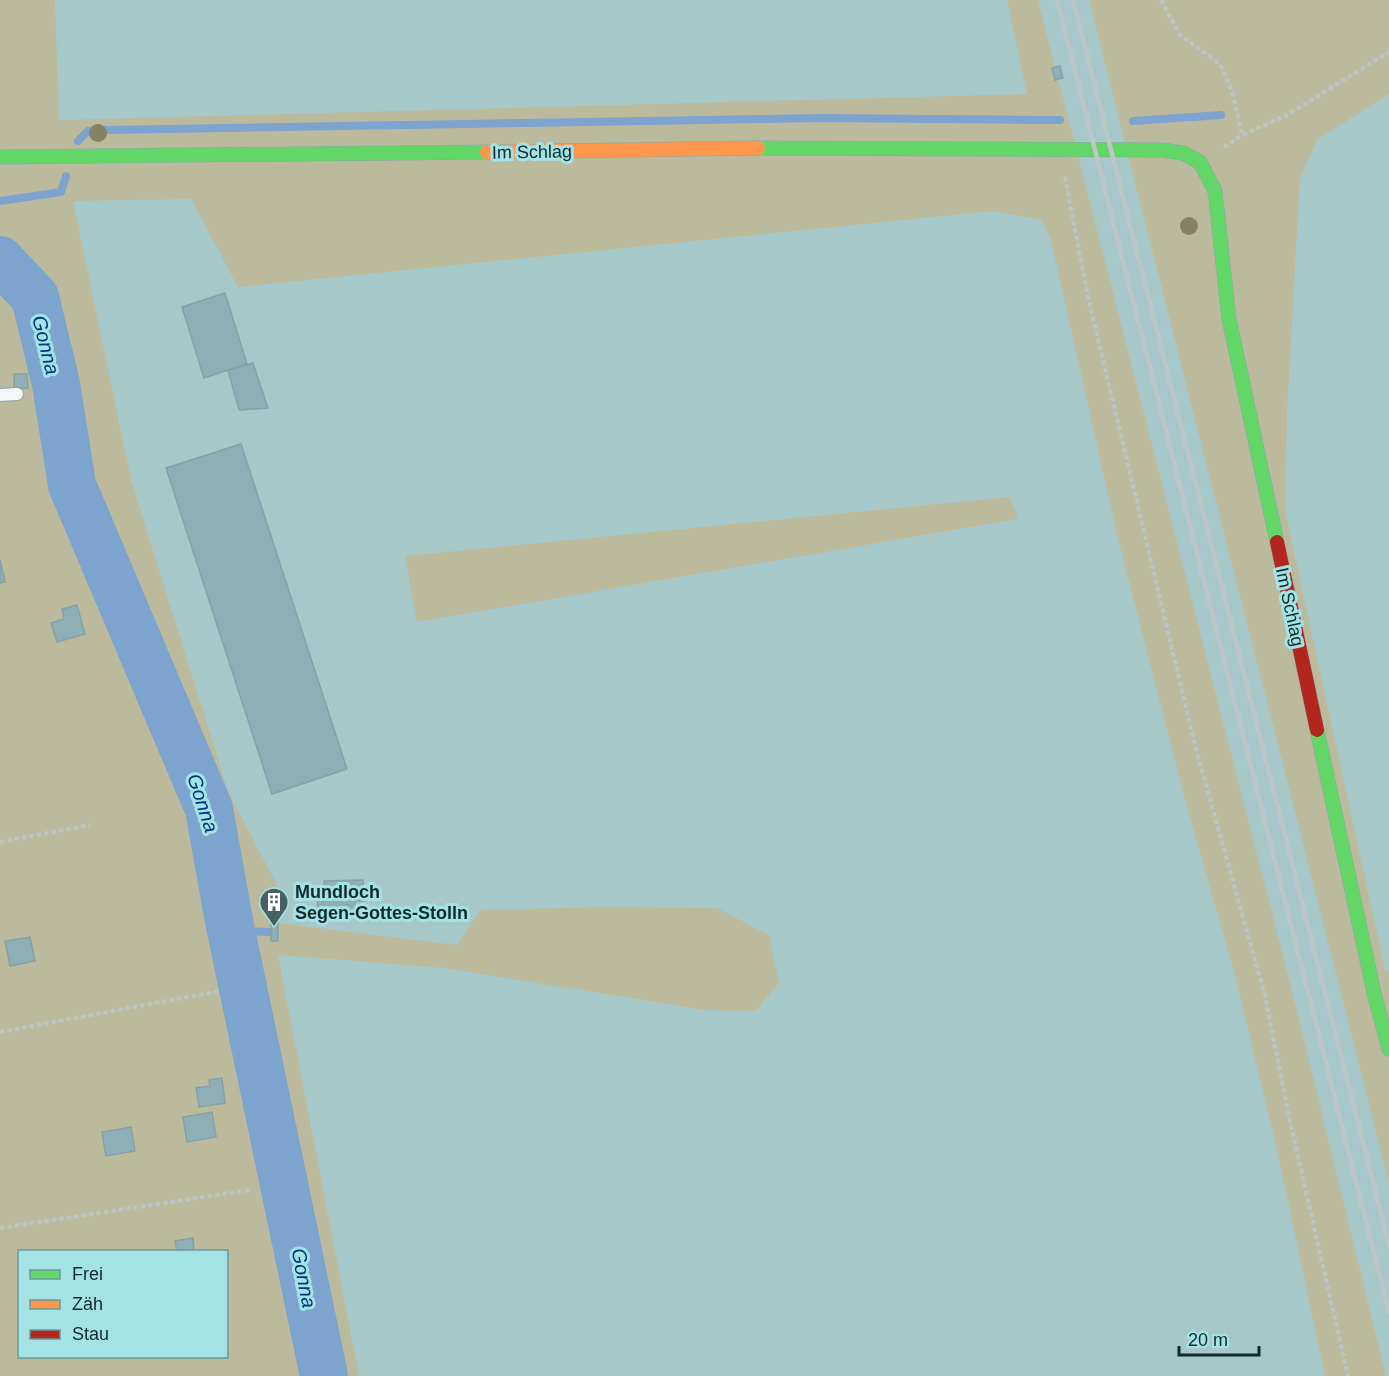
<svg xmlns="http://www.w3.org/2000/svg" width="1389" height="1376" font-family="Helvetica,sans-serif">
<rect width="100%" height="100%" fill="#a7c8c9"/>
<g fill="#bcba9d" fill-rule="evenodd">
<path d="M0,0h55l4,120 968,-26 -20,-94h31l253,987 95,389h-61l-48,-226 -41,-171 -49,-172 -70,-272 -66,-295 -10,-20 -48,-9 -755,76 -47,-88 -118,2 58,279 97,311 57,109 -7,23 179,22 24,-35 124,-3 112,1 52,27 10,48 -24,28 -51,-1 -260,-42 -166,-13 81,421h-359zM20,1252h206v104h-206z"/>
<path d="M1089,0h300v94l-72,46 -17,39 -13,235 -2,97 100,459 4,1v213c-99,-395 -201,-789 -300,-1184z"/>
<polygon points="1010,497 1018,519 417,622 405,556"/>
</g>
<g fill="none" stroke-linecap="round" stroke-linejoin="round">
<g stroke="#7da3cf" stroke-width="8">
<polyline points="1133,121 1221,115"/>
<polyline points="78,141 88,131 106,130 823,118 1060,120"/>
<polyline points="0,201 61,192 66,176"/>
<polyline points="231,931 271,932"/>
</g>
<polyline stroke="#7da3cf" stroke-width="48" points="0,260 35,297 56,384 72,485 209,809 229,921 324,1376"/>
</g>
<g fill="#8dafb5" stroke="#88a1a5" stroke-width="1.5">
<polygon points="1060,66 1063,78 1055,80 1052,68"/>
<polygon points="225,293 247,364 204,378 182,307"/>
<polygon points="253,363 268,408 239,410 228,370"/>
<polygon points="14,374 27,374 28,388 14,389"/>
<polygon points="241,444 347,769 272,794 166,468"/>
<polygon points="0,560 5,582 0,583"/>
<polygon points="77,605 85,634 57,642 51,623 64,619 62,609"/>
<polygon points="363,880 364,901 355,901 355,910 348,910 346,916 318,917 317,892 325,892 324,881"/>
<polygon points="271,922 278,923 278,941 271,941"/>
<polygon points="30,937 35,961 10,966 5,941"/>
<polygon points="222,1078 225,1103 199,1107 196,1088 210,1086 209,1080"/>
<polygon points="212,1112 216,1137 187,1142 183,1117"/>
<polygon points="131,1127 135,1151 106,1156 102,1132"/>
<polygon points="193,1238 194,1252 177,1252 175,1241"/>
</g>
<g fill="none" stroke-linecap="round" stroke-linejoin="round">
<g stroke="#8ca6a7" stroke-width="14">
<polyline id="lane" points="0,395 17,394"/>
</g>
<g stroke="#8ca6a7" stroke-width="15">
<g id="fast">
<polyline points="758,148 1162,150 1183,153 1200,162 1215,191 1229,319 1277,542"/>
<polyline points="0,157 487,152"/>
<polyline points="1317,730 1375,997 1389,1049"/>
</g>
</g>
<g stroke="#8ca6a7" stroke-width="15">
<polyline id="slow" points="487,152 758,148"/>
</g>
<g stroke="#8ca6a7" stroke-width="15">
<polyline id="jam" points="1277,542 1317,730"/>
</g>
<g stroke="#bbc5c6" stroke-width="4" stroke-dasharray="4.5 3" stroke-linecap="butt">
<polyline points="1161,0 1180,35 1215,60 1223,69 1232,91 1242,135"/>
<polyline points="1224,147 1242,135 1287,115 1389,52"/>
<polyline points="1065,177 1088,297 1195,745 1265,996 1291,1126 1348,1376"/>
<polyline points="0,842 90,825"/>
<polyline points="0,1032 220,991"/>
<polyline points="0,1228 249,1190"/>
</g>
<use href="#lane" stroke="#f2f7f7" stroke-width="12"/>
<use href="#fast" stroke="#63d668" stroke-width="14"/>
<use href="#slow" stroke="#ff974d" stroke-width="14"/>
<use href="#jam" stroke="#b3261e" stroke-width="14"/>
<g stroke="#bdc7c8" stroke-width="4.5">
<polyline points="1057,0 1389,1312"/>
<polyline points="1073,0 1389,1245"/>
</g>
</g>
<g fill="#838263">
<circle cx="98" cy="133" r="9"/>
<circle cx="1189" cy="226" r="9"/>
</g>
<defs>
<g id="building-pin" transform="scale(1.5)"><path d="M0 17L-7.5 6A9.5 9.5 0 1 1 7.5 6Z" fill="#466163" stroke="#a4e3e5"/><path d="M-4-6H4V6H1V3H-1V6H-4ZM-2.5-4.3h1.7v1.8h-1.7ZM.8-4.3h1.7v1.8H.8ZM-2.5-1h1.7V.8h-1.7ZM.8-1h1.7V.8H.8Z" fill="#fff"/></g>
</defs>
<g fill-rule="evenodd">
<use href="#building-pin" x="274" y="902"/>
</g>
<g text-anchor="middle" dominant-baseline="central" stroke-width="6" stroke-linejoin="round" paint-order="stroke">
<g font-size="18" fill="#112a2c" stroke="#a4e3e5">
<text transform="translate(532 152) rotate(-1)">Im Schlag</text>
<text transform="translate(1290 607) rotate(78)">Im Schlag</text>
</g>
<g font-size="18" font-weight="bold" fill="#112a2c" stroke="#a4e3e5" text-anchor="start">
<text x="295" y="892">Mundloch<tspan x="295" dy="21">Segen-Gottes-Stolln</tspan></text>
</g>
<g font-size="20" font-style="italic" fill="#03357e" stroke="#a4e3e5">
<text transform="translate(46 345) rotate(76)">Gonna</text>
<text transform="translate(203 803) rotate(72)">Gonna</text>
<text transform="translate(304 1278) rotate(79)">Gonna</text>
</g>
</g>
<rect x="18" y="1250" width="210" height="108" fill="#a4e3e5" stroke="#69999b" stroke-width="1.5"/>
<rect x="30" y="1270" width="30" height="9" fill="#63d668" stroke="#69999b" stroke-width="1.5"/>
<text x="72" y="1280" font-size="18" fill="#112a2c">Frei</text>
<rect x="30" y="1300" width="30" height="9" fill="#ff974d" stroke="#69999b" stroke-width="1.5"/>
<text x="72" y="1310" font-size="18" fill="#112a2c">Zäh</text>
<rect x="30" y="1330" width="30" height="9" fill="#b3261e" stroke="#69999b" stroke-width="1.5"/>
<text x="72" y="1340" font-size="18" fill="#112a2c">Stau</text>
<path d="M1179 1346v9h80v-9" fill="none" stroke="#112a2c" stroke-width="3"/>
<text x="1188" y="1346" font-size="18" fill="#112a2c" stroke="#a4e3e5" stroke-width="4.5" paint-order="stroke">20 m</text>
</svg>
